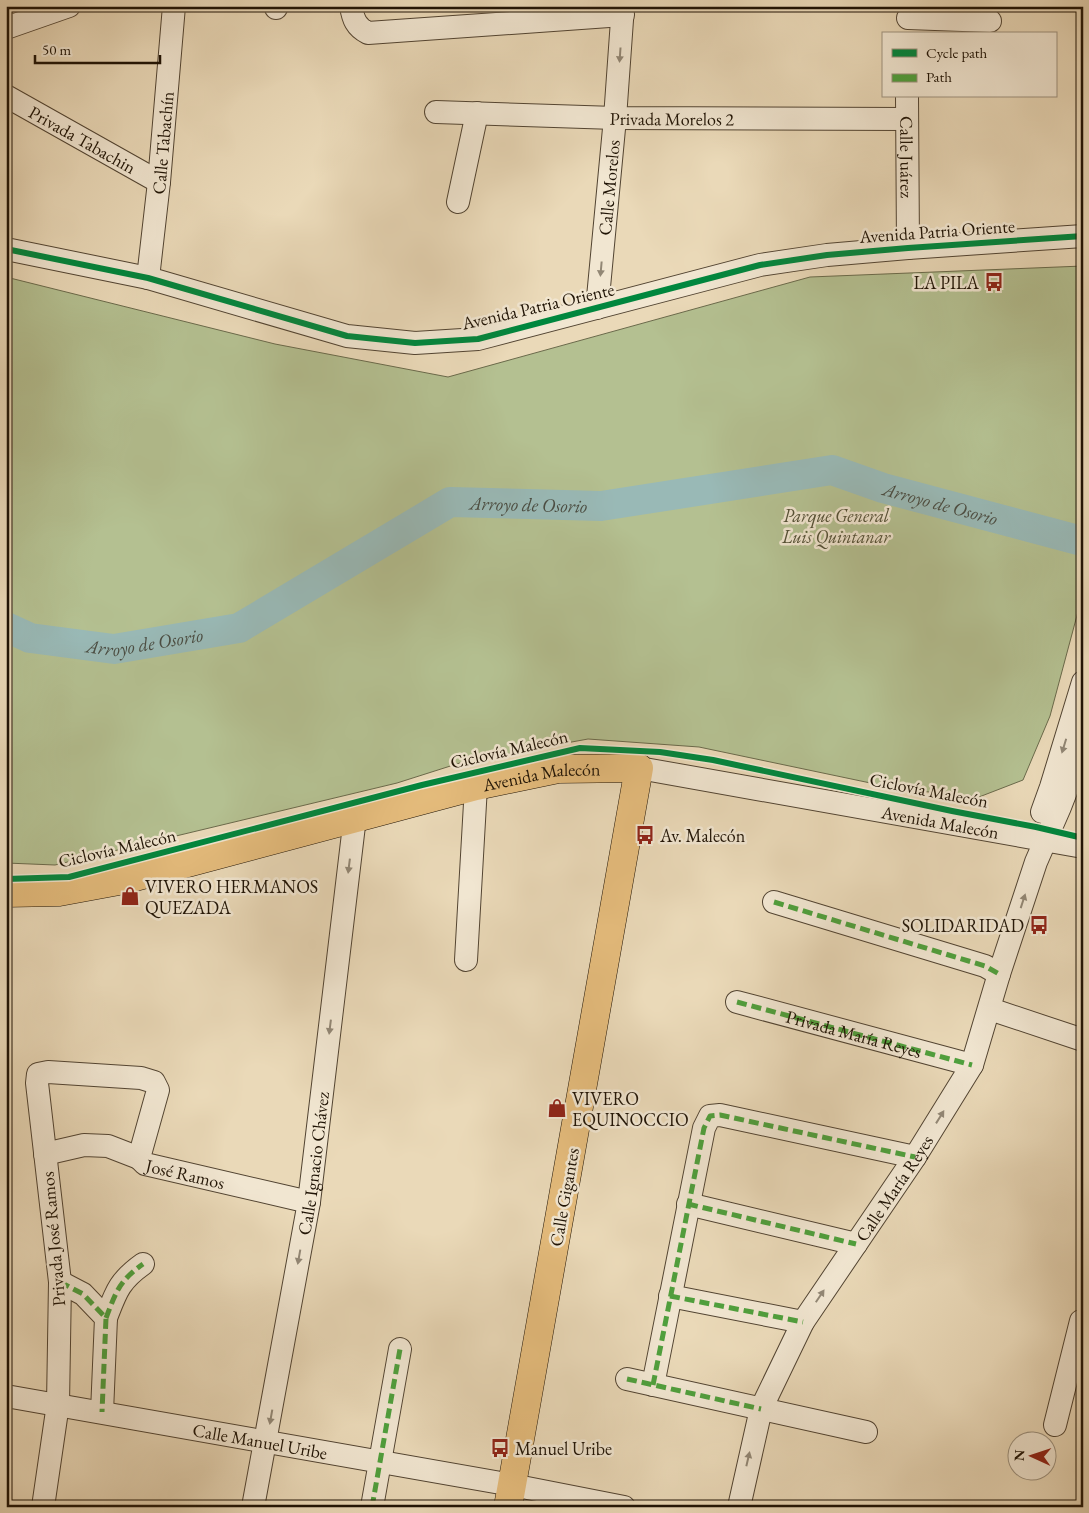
<svg xmlns="http://www.w3.org/2000/svg" width="1089" height="1513" font-family="'EB Garamond',serif">
<rect width="100%" height="100%" fill="#ead9b8"/>
<filter id="stains"><feTurbulence type="fractalNoise" baseFrequency=".004" numOctaves="4"/><feColorMatrix values="0 0 0 0 .2 0 0 0 0 .09 0 0 0 0 .02 0 0 0 .5 -.17"/></filter>
<radialGradient id="worn" r=".72"><stop offset=".6" stop-color="#630" stop-opacity="0"/><stop offset="1" stop-color="#630" stop-opacity=".3"/></radialGradient>
<polygon fill="#b4c091" stroke="#6a6a4b" points="1083,266 1083,593 1050,716 1023,780 979,797 899,789 699,747 588,739 463,762 397,783 55,865 6,863 6,277 275,344 448,377 810,277"/>
<g fill="none" stroke-linecap="round" stroke-linejoin="round">
<path stroke="#99b9b6" stroke-width="30" id="s1" d="M6,627l24,11 84,11 125,-21 211,-126 151,4 231,-36 51,18 195,52"/>
<g stroke="#524432" stroke-width="24">
<g id="minor">
<path d="M351,6c2,13 5,21 17,27l255,-18"/>
<polyline points="276,8 276,6"/>
<polyline points="908,18 990,21"/>
<polyline points="6,28 69,6"/>
<path id="s2" d="M6,96l153,86"/>
<path id="s3" d="M907,96l1,152"/>
<path id="s4" d="M436,112l179,6 292,1"/>
<polyline points="458,202 477,113"/>
<polyline points="6,249 148,278 347,336 415,343 478,339 760,265 827,255 908,248 1083,236"/>
<path id="s5" d="M148,278l11,-96 15,-176"/>
<path id="s6" d="M597,308l18,-190 8,-112"/>
<path id="s7" d="M639,768l444,79"/>
<polyline points="1042,812 1051,787 1083,682"/>
<polyline points="774,902 985,966 999,974"/>
<polyline points="466,960 476,786"/>
<path id="s8" d="M737,1002l235,63"/>
<polyline points="990,1009 1083,1040"/>
<polyline points="45,1154 84,1145 108,1146 139,1158"/>
<polyline points="688,1204 856,1244"/>
<polyline points="60,1282 83,1294 106,1318 102,1412"/>
<polyline points="670,1296 803,1322"/>
<path d="M106,1318c10,-26 13,-37 37,-54"/>
<polyline points="627,1379 866,1432"/>
<polyline points="653,1385 704,1128 710,1116 720,1115 915,1157"/>
<path id="s9" d="M6,1396l506,89 112,22"/>
<polyline points="1055,1425 1081,1321"/>
<path id="s10" d="M43,1507l15,-103 2,-122 -23,-199 1,-9 10,-2 93,6 13,4 4,8 -19,68 6,6 164,38"/>
<path id="s11" d="M253,1507l56,-305 46,-385"/>
<polyline points="372,1507 400,1349"/>
<path id="s12" d="M739,1507l22,-98 42,-87 112,-165 57,-92 27,-91 37,-112 24,-55 23,-59"/>
</g>
</g>
<g stroke="#1f1305" stroke-width="29">
<g id="major">
<path id="s13" d="M6,893l53,-1 65,-12 352,-94 82,-17 81,-1 -131,739"/>
</g>
</g>
<use href="#minor" stroke="#f1e6d1" stroke-width="22"/>
<use href="#major" stroke="#e5bc7c" stroke-width="28"/>
<g stroke="#4fa03d" stroke-width="5" stroke-dasharray="10 5" stroke-linecap="butt">
<polyline points="774,902 985,966 999,974"/>
<polyline points="737,1002 972,1065"/>
<polyline points="688,1204 856,1244"/>
<polyline points="60,1282 83,1294 106,1318 102,1412"/>
<polyline points="670,1296 803,1322"/>
<path d="M106,1318c10,-26 13,-37 37,-54"/>
<polyline points="627,1379 761,1409"/>
<polyline points="653,1385 704,1128 710,1116 720,1115 915,1157"/>
<polyline points="372,1507 400,1349"/>
</g>
<g stroke="#f1e6d1" stroke-width="9">
<g id="cycleway">
<polyline points="6,249 148,278 347,336 415,343 478,339 760,265 827,255 908,248 1083,236"/>
<polyline points="6,879 69,877 422,785 580,748 660,752 713,760 952,811 1036,827 1083,838"/>
</g>
</g>
<use href="#cycleway" stroke="#00873e" stroke-width="6"/>
</g>
<defs><path id="oneway-solid" d="M-6-.8H1V-3.2L6.5 0L1 3.2V.8H-6Z" transform="scale(1.25)"/></defs>
<g fill="#928775">
<use href="#oneway-solid" transform="translate(620 55) rotate(94)"/>
<use href="#oneway-solid" transform="translate(601 269) rotate(95)"/>
<use href="#oneway-solid" transform="translate(1064 746) rotate(107)"/>
<use href="#oneway-solid" transform="translate(349 866) rotate(97)"/>
<use href="#oneway-solid" transform="translate(1023 901) rotate(-72)"/>
<use href="#oneway-solid" transform="translate(330 1027) rotate(97)"/>
<use href="#oneway-solid" transform="translate(940 1117) rotate(-58)"/>
<use href="#oneway-solid" transform="translate(299 1257) rotate(100)"/>
<use href="#oneway-solid" transform="translate(820 1296) rotate(-56)"/>
<use href="#oneway-solid" transform="translate(271 1417) rotate(100)"/>
<use href="#oneway-solid" transform="translate(748 1459) rotate(-77)"/>
</g>
<defs>
<g id="bus-bare" transform="scale(1.5)"><path d="M-5-6H5V4H4V6H2V4H-2V6H-4V4H-5ZM-3.5-4V0h7V-4ZM-3.5 1.2v1.5H-2V1.2ZM2 1.2v1.5H3.5V1.2Z" fill="#8f2418" stroke="#f1e6d1" stroke-width="2.5" paint-order="stroke"/></g>
<g id="shop-bare" transform="scale(1.5)"><path d="M-5-2.5h2.3a2.7 3.5 0 0 1 5.4 0H5L5.5 6h-11ZM-1.5-2.5h3a1.5 2.3 0 0 0-3 0Z" fill="#8f2418" stroke="#f1e6d1" stroke-width="2.5" paint-order="stroke"/></g>
</defs>
<g fill-rule="evenodd">
<use href="#bus-bare" x="994" y="282"/>
<use href="#bus-bare" x="645" y="835"/>
<use href="#shop-bare" x="130" y="896"/>
<use href="#bus-bare" x="1039" y="925"/>
<use href="#shop-bare" x="557" y="1108"/>
<use href="#bus-bare" x="500" y="1448"/>
</g>
<g text-anchor="middle" dominant-baseline="central" stroke-width="5" stroke-linejoin="round" paint-order="stroke">
<g font-size="18" fill="#1f1305" stroke="#f1e6d1">
<text stroke="none"><textPath href="#s4" startOffset="236">Privada Morelos 2</textPath></text>
<text stroke="none"><textPath href="#s2" startOffset="88">Privada Tabachin</textPath></text>
<text stroke="none"><textPath href="#s5" startOffset="136">Calle Tabachín</textPath></text>
<text stroke="none"><textPath href="#s3" startOffset="61">Calle Juárez</textPath></text>
<text stroke="none"><textPath href="#s6" startOffset="121">Calle Morelos</textPath></text>
<text transform="translate(937 231) rotate(-4)">Avenida Patria Oriente</text>
<text transform="translate(538 306) rotate(-13)">Avenida Patria Oriente</text>
<text transform="translate(509 749) rotate(-13)">Ciclovía Malecón</text>
<text stroke="none"><textPath href="#s13" startOffset="550">Avenida Malecón</textPath></text>
<text transform="translate(929 790) rotate(11)">Ciclovía Malecón</text>
<text stroke="none"><textPath href="#s7" startOffset="306">Avenida Malecón</textPath></text>
<text transform="translate(117 848) rotate(-13)">Ciclovía Malecón</text>
<text stroke="none"><textPath href="#s8" startOffset="121">Privada María Reyes</textPath></text>
<text stroke="none"><textPath href="#s11" startOffset="349">Calle Ignacio Chávez</textPath></text>
<text stroke="none"><textPath href="#s10" startOffset="682">José Ramos</textPath></text>
<text stroke="none"><textPath href="#s12" startOffset="359">Calle María Reyes</textPath></text>
<text transform="translate(564 1197) rotate(-80)">Calle Gigantes</text>
<text transform="translate(53 1239) rotate(-95)">Privada José Ramos</text>
<text stroke="none"><textPath href="#s9" startOffset="258">Calle Manuel Uribe</textPath></text>
</g>
<g font-size="18" fill="#1f1305" stroke="#f1e6d1" text-anchor="start">
<text x="979" y="282" text-anchor="end">LA PILA</text>
<text x="660" y="835">Av. Malecón</text>
<text x="145" y="886">VIVERO HERMANOS<tspan x="145" dy="21">QUEZADA</tspan></text>
<text x="1024" y="925" text-anchor="end">SOLIDARIDAD</text>
<text x="572" y="1098">VIVERO<tspan x="572" dy="21">EQUINOCCIO</tspan></text>
<text x="515" y="1448">Manuel Uribe</text>
</g>
<g font-size="18" font-style="italic" fill="#535036" stroke="#f1e6d1">
<text x="836" y="515">Parque General<tspan x="836" dy="21">Luis Quintanar</tspan></text>
</g>
<g font-size="19" font-style="italic" fill="#4a4d43" stroke="#f1e6d1">
<text stroke="none"><textPath href="#s1" startOffset="982">Arroyo de Osorio</textPath></text>
<text stroke="none"><textPath href="#s1" startOffset="562">Arroyo de Osorio</textPath></text>
<text stroke="none"><textPath href="#s1" startOffset="142">Arroyo de Osorio</textPath></text>
</g>
</g>
<rect width="1089" height="1513" fill="none" stroke="#ead9b8" stroke-width="25"/>
<rect x="8" y="8" width="1074" height="1498" fill="none" stroke="#1f1305" stroke-width="2.5"/>
<rect x="12" y="12" width="1064" height="1488" fill="none" stroke="#1f1305"/>
<rect x="882" y="32" width="175" height="65" fill="#f1e6d1" stroke="#9d927f"/>
<rect x="892" y="49" width="25" height="8" fill="#00873e" stroke="#9d927f"/>
<text x="926" y="58" font-size="15" fill="#1f1305">Cycle path</text>
<rect x="892" y="74" width="25" height="8" fill="#4fa03d" stroke="#9d927f"/>
<text x="926" y="82" font-size="15" fill="#1f1305">Path</text>
<g transform="translate(1032 1456) rotate(273)"><circle r="24" fill="#f1e6d1" stroke="#9d927f"/>
<path d="M0-4L9 19L0 12L-9 19Z" fill="#8f2418"/>
<text y="-8" font-size="14" font-weight="bold" text-anchor="middle" fill="#1f1305">N</text>
</g>
<path d="M35 55v8h125v-8" fill="none" stroke="#1f1305" stroke-width="2.5"/>
<text x="42" y="55" font-size="15" fill="#1f1305" stroke="#f1e6d1" stroke-width="4" paint-order="stroke">50 m</text>
<rect width="100%" height="100%" filter="url(#stains)"/>
<rect width="100%" height="100%" fill="url(#worn)"/>
</svg>
